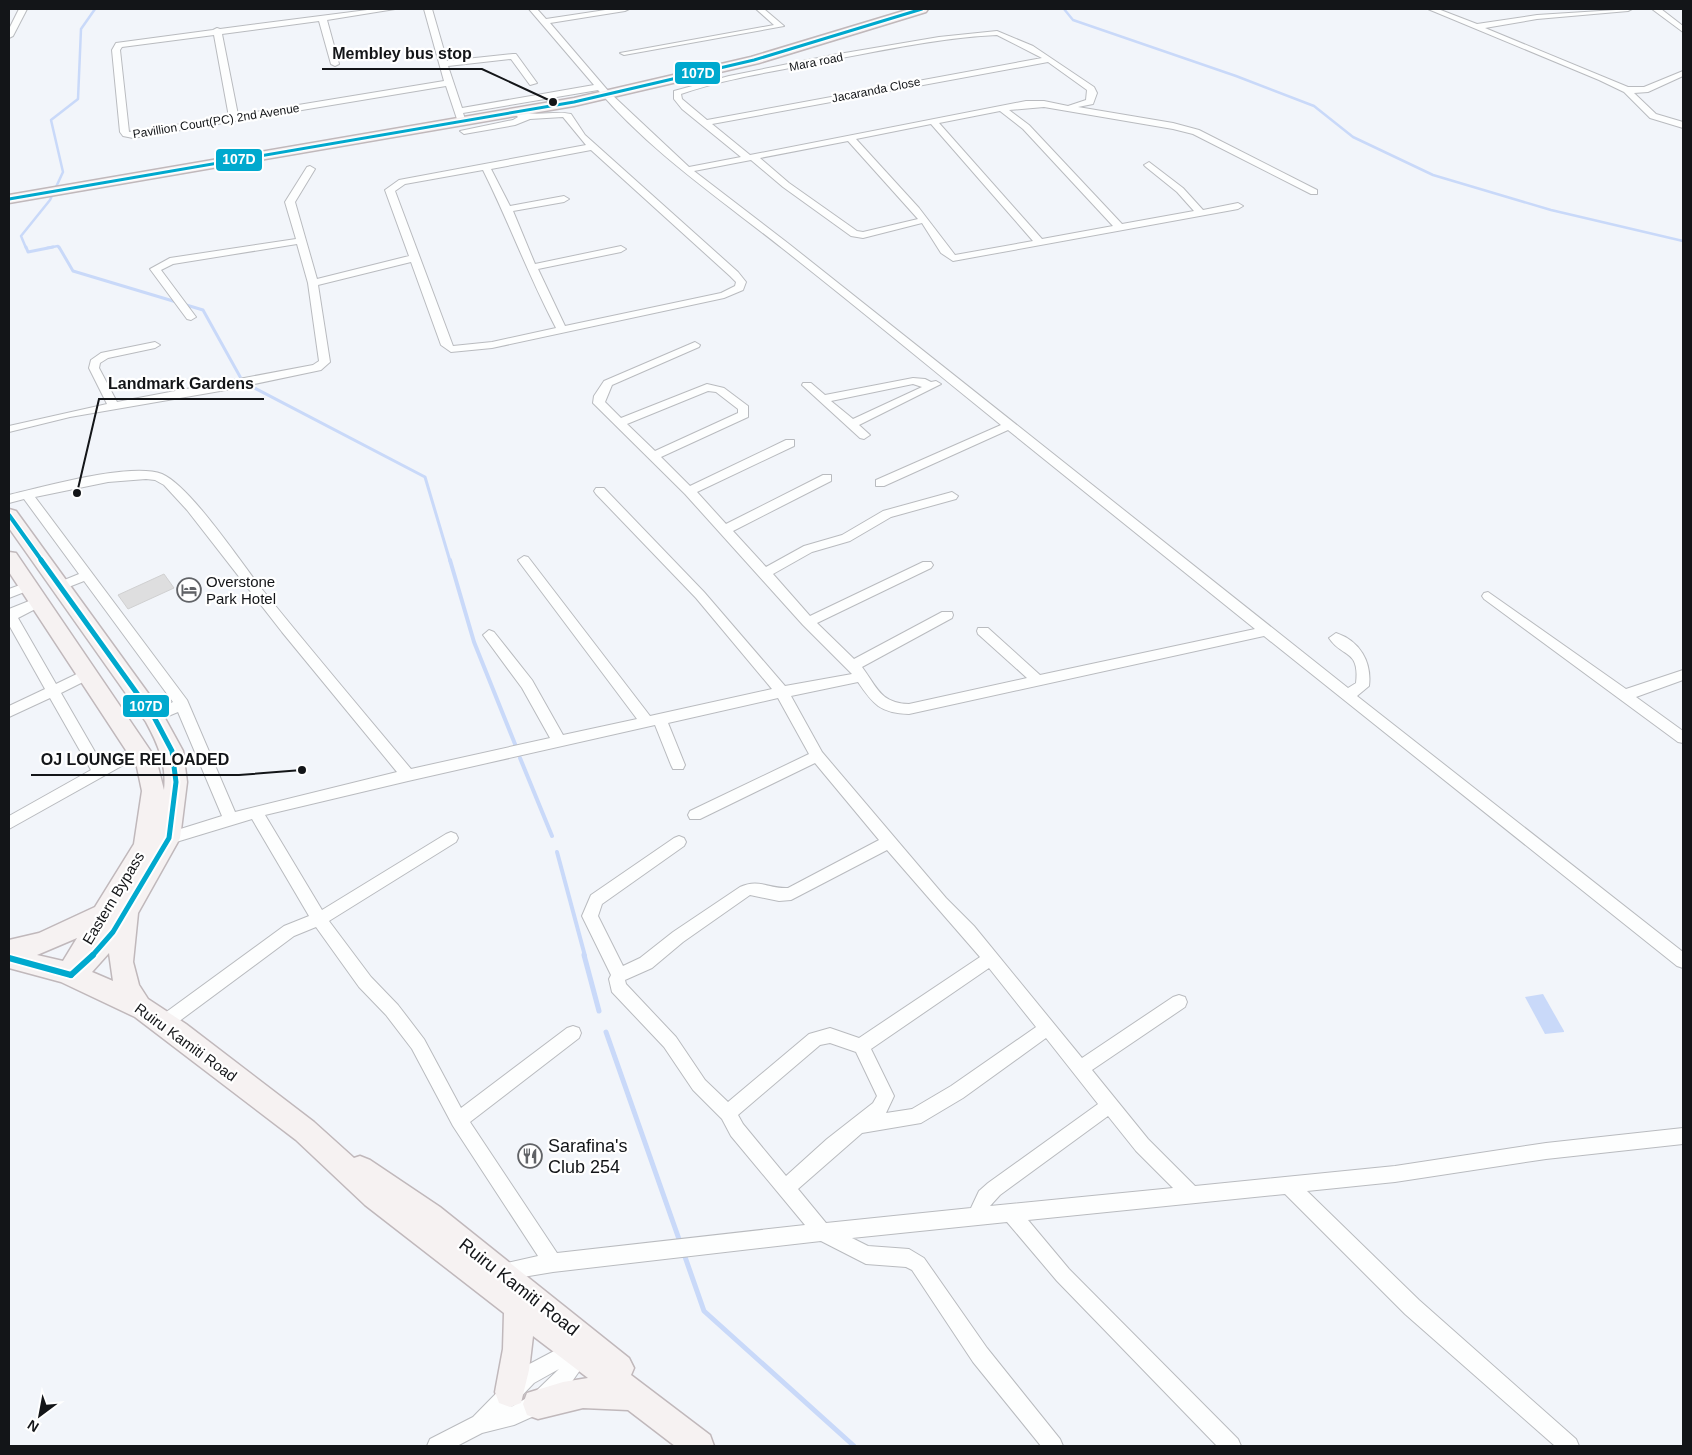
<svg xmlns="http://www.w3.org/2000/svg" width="1692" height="1455" font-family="Helvetica,sans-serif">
<rect width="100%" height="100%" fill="#f2f5fa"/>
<polygon fill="#c9d9f9" points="1543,994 1564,1031 1564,1032 1545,1034 1525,997"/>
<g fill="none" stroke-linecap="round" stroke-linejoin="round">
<g stroke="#c9d9f9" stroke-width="2.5">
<polyline points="1064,9 1073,20 1236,76 1314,106 1353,137 1433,175 1551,210 1683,241"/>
<polyline points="26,248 21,236 50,200 63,172 51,120 78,99 81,29 95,9"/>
<polyline points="47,248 58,246 59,248"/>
</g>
<g stroke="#c9d9f9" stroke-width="3">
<polyline points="26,247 28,252 53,247"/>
<polyline points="59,247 73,271 203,310 243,382 425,477 450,561"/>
</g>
<g stroke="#c9d9f9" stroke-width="4">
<polyline points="450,560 474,642 515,744"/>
<polyline points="520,758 552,836"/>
<polyline points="557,852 585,956"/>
</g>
<g stroke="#c9d9f9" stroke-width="5">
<polyline points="584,955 599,1011"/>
<polyline points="606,1032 680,1242"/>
<polyline points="684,1254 704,1311 854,1446"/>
</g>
</g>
<polygon fill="#dededf" stroke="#d0d0d1" points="164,574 174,588 128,609 118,595"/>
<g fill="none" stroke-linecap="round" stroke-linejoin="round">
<g stroke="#b9bbbf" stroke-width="2">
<g id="street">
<polygon points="19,9 27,9 13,36 9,38 9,29"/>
<path d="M375,9h20l-68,11 12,44 -4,2 -4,-2 -12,-43 -97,13 16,81 206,-34 -20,-72h8l15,52 66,-7h3l21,29 -7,2 -19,-26 -63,7 14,42 132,-23 -65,-76h8l9,10 66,-10h17l-4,2 -75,12 60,70 79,74 52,-10 -59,-48 -8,-10v-8l55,-15 104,-21 106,-18 58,-6 36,15 61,41 3,6 -4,11 -15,3 95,16 26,7 118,60v4h-6l-118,-60 -20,-5 -129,-22 -35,3 20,15 93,99 72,-13 -17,-19 -31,-25 -2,-2 5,-3 34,26 20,22 35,-7 5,3 -5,3 -285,52 -12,-8 -19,-30 -59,15 -12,-2 -68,-49 -32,-27 -57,11 95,73 559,444 8,-5c4,-34 -14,-25 -27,-45l7,-5c24,8 36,29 33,53l-12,10 326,256v16l-6,-2 -413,-330 -355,78c-29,-1 -36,-10 -51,-32l-67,14 31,56 124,146 28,28 108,132 91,-61 6,-2 6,2 2,5 -2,5 -93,63 56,69 47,47 200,-20 151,-23 137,-15v16l-137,15 -151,23 -88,9 112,109 157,139 3,7h-24l-150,-132 -120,-120 -257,26 41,49 169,170 3,7h-24l-160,-165 -50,-59 -155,16 16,8 41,3 15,9 63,90 73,91 3,7h-22l-68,-84 -61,-92 -6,-3 -40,-3 -45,-23 -268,31 -54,9 -6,-3 -3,-6 3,-6 45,-10 -85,-130 -41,-77 -26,-34 -27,-28 -43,-60 -22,9 -124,92 -6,2 -6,-2 -2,-5 2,-5 126,-92 25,-10 -57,-97 -89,27 -5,-2 -2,-4 2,-4 64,-20 -44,-104 -24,10 -5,-1 -2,-4 2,-4 24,-11 -89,-121 -23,9 -4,-1 -2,-3 2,-3 22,-9 -55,-75 -15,4v-8c34,-8 122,-33 153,-21 28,12 78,87 99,114 49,61 100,121 150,181l139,-31 -28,-50 -39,-53 6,-5 5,2 38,48 31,55 74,-16 -117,-156 -2,-3 6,-4 4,1 122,159 122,-27 -76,-91 -100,-104 -2,-3 2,-3h8l100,104 81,94 67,-12 -49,-49 -118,-131 -92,-91 1,-7 10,-15 91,-39 5,3 -1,2 -87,38 -7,17 16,16 86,-34 17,4 24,18v11l-87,40 29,29 96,-46h8v6l-97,46 29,32 97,-49h8v6l-98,50 33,36 38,-21 38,-11 41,-24 69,-19 6,4 -2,3 -65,18 -41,24 -38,11 -39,22 37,42 113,-54h8l2,3 -2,3 -114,55 37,36 88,-47h10l1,3 -1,3 -90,49c15,20 18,36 47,37l118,-26 -49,-44 -1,-3 1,-3h10l52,47 215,-46 -247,-199 -124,56h-8v-6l125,-55c-73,-59 -145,-119 -219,-177 -63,-50 -131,-96 -184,-158l-135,23 3,9 -4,3 -4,-3 -12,-36 -313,52 -10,-2 -3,-4 -8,-82 4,-7 97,-13 4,-2 3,1zM214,35l15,82 -100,15 -9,-82 2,-3zM997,35l45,23 -335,62 -25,-21 -1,-5c43,-15 90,-22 134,-31 60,-11 121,-25 182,-28zM1048,62l39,28 -1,10 -18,6 -24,-5h-18l-276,54 -38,-31zM1000,111l23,18 90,97 -71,13 -103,-116zM931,124l102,117 -78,14 -36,-47 -63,-69zM848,141l70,78 -55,13 -6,-1 -68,-48 -29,-25zM708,391l8,1 22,17v4l-83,38 -28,-27zM146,479l9,1 9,5 23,25 95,122 115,140 -162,40 -48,-112 -152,-203 73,-15zM778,698l31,56 -119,57 -2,4 2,4h10l115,-56 64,77 -91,48c-20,1 -29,-10 -48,-1l-67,45 -33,26 -17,8 -25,-50 4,-12 82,-58 2,-4 -2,-4 -5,-2 -5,2 -83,57 -9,21 29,59 -2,4 3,13 52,55 29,43 29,29 9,17 74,89 -248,28 -87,-131 109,-84 2,-5 -2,-5 -6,-2 -6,2 -106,80 -37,-69 -26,-34 -27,-28 -42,-56 127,-79 2,-4 -2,-4 -5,-2 -5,2 -124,76 -57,-95 143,-34 247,-56 16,40 2,4h10l2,-4 -17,-42zM887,850l93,107 -121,81 -29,-10 -21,6 -81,68 -23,-22 -29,-43 -50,-53 -1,-4 27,-12 31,-26 67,-47 29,6 12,-1zM989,968l47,59 -85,59 -39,23 -26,4 8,-17 -23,-47zM1046,1038l52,66 -110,79 -9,8 -8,17 -145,15 -28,-34 64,-56 59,-10 42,-25zM830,1043l26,9 21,44 -4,7 -46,36 -41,37 -43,-52 -5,-9 82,-70zM1108,1116l28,35 37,37 -183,18 10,-11z"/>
<polygon points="756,9 764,9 784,26 624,55 620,53 774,25"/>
<polygon points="1428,9 1438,9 1477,24 1537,15 1632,9 1628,11 1537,19 1485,28 1628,87 1644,87 1683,71 1683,76 1648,92 1634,93 1656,114 1683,122 1683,128 1650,118 1624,92 1599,80"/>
<polygon points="1652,9 1661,9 1683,26 1683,32"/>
<path d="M518,110c16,8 35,0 53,4l14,21 153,137 8,10 -3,8 -19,8 -232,50 -41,4 -10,-7 -30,-83 -93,23 12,77 -9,8 -95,20 -156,27 -61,15v-6l98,-22 -18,-36 2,-8 10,-7 54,-11 5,3 -5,3 -47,10 -8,5 -1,5 18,34 196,-37 6,-4 -11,-78 -11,-39 -124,20 -12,6 35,47 -5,3 -4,-1 -37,-50 20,-11 126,-19 -11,-37 22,-35 3,-1 5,3 -20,33 22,77 92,-23 -24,-66 14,-10 187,-35 -23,-28 -33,2 -15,6 -51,9 -4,-3 53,-11 5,-3 -4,-4zM591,150l139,126 6,6 -1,4 -14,7 -156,33 -27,-57 83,-17 5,-3 -5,-3 -86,18 -22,-53 51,-9 5,-3 -5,-3 -54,10 -19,-37zM483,170c26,52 46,107 73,158l-64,14 -39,4 -58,-155 10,-7z"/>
<path d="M913,378l12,1 6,3 5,-1 5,3 -82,41 11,10 -6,4 -4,-1 -58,-53 1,-2h8l14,12zM913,384l9,3 -69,32 -22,-18z"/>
<polygon points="28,582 32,583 34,586 32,589 9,598 9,589"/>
<polygon points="1488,592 1626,689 1683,670 1683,680 1636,697 1683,731 1683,743 1678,742 1484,599 1482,596 1484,593"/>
<polygon points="39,597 43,599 45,602 43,605 18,618 56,684 83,671 93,671 95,674 93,677 61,693 102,764 138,745 143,746 145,750 143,754 9,829 9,816 91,770 50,698 9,717 9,706 45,689 9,625 9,609"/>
<path d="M573,1341l15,8 2,7 -24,34 -20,19 -12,7 -20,9 -32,8 -25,13h-30l3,-7 43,-22 47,-48zM559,1369l-27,26 -21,12 23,-24z"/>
</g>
</g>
<g stroke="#c0b8bb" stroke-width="3">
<g id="primary">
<polygon points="910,9 928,9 926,12 759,63 574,106 9,203 9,195 574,98 751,57"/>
<path d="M9,509l7,2 145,200 22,40 4,31 -7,56 -42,75 -5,49 6,23 9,14 38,25 128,98 40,36 6,-2 10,4 70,47 189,151 5,10 -3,7 79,60 4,11h-39l-47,-36 -45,-2 -45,11 -11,-4 -4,-11 4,-11 36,-11 25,-4 -55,-42 -4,34 -8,33 -11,4 -11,-4 -4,-11 8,-43 1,-36 -139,-108 -69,-65 -161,-123 -74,-35 -52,-14v-28l30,-7 56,-26 39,-63 8,-53 -5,-24 -128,-195v-20l7,1 140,206 8,31c3,-25 -6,-46 -18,-68l-137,-194zM77,938l-14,23 -26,-6zM109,953l4,28 -21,-9z"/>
</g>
</g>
<use href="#street" fill="#fdfefe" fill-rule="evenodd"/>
<use href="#primary" fill="#f6f2f2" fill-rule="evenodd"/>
<g stroke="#fff" stroke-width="5.5">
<polyline id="bus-1-far3" points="9,199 574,102 754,60 922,9"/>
</g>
<g stroke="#fff" stroke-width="7">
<polyline id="bus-1-far2" points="9,515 42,561"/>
</g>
<g stroke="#fff" stroke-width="9">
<polyline id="bus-1-far1" points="41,560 154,717 172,751 176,782 169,838 113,932 92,956"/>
</g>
<g stroke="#fff" stroke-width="10">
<g id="bus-1">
<polyline points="9,958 71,975"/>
<polyline points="71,975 93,955"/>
</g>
</g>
<use href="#bus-1-far3" stroke="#00a9ce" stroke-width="3"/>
<use href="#bus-1-far2" stroke="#00a9ce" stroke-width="4"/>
<use href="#bus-1-far1" stroke="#00a9ce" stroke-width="5"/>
<use href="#bus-1" stroke="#00a9ce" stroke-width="6"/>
</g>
<defs>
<g id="hotel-ring" transform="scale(1.25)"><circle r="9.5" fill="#fff" stroke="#616367" stroke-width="1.5"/><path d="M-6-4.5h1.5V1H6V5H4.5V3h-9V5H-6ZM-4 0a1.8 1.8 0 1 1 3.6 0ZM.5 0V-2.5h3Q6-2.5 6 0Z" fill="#616367"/></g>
<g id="restaurant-ring" transform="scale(1.25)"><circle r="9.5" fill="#fff" stroke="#616367" stroke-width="1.5"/><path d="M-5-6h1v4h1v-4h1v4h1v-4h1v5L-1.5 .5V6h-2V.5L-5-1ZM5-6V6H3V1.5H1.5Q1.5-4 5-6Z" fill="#616367"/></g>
</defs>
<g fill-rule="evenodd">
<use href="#hotel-ring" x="189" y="590"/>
<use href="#restaurant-ring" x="530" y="1156"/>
</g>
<g text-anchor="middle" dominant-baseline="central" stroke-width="4.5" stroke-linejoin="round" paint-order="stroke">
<g font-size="12" fill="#131518" stroke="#fff">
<text transform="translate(816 62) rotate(-11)">Mara road</text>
<text transform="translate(876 90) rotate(-11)">Jacaranda Close</text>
<text transform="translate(216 121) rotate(-9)">Pavillion Court(PC) 2nd Avenue</text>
</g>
<g font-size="15" fill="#131518" stroke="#fff" text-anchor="start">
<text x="206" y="581">Overstone<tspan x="206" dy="17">Park Hotel</tspan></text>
</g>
<g font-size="15" fill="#131518" stroke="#fff">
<text transform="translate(113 898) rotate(-59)">Eastern Bypass</text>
<text transform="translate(186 1042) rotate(36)">Ruiru Kamiti Road</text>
</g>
<g font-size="18" fill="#131518" stroke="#fff" text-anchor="start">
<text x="548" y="1146">Sarafina's<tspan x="548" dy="21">Club 254</tspan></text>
</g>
<g font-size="18" fill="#131518" stroke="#fff">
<text transform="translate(519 1287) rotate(38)">Ruiru Kamiti Road</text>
</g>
</g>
<path fill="none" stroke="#131518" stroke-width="2" d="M553 102L482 69H322M77 493L99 399H264M302 770L239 775H31"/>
<g fill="#131518" stroke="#fff" stroke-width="2">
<circle cx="553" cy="102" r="5"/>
<circle cx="77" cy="493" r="5"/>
<circle cx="302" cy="770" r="5"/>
</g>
<g font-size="16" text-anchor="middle" font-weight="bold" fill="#131518" stroke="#fff" stroke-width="4.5" stroke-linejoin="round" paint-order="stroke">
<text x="402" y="59">Membley bus stop</text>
<text x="181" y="389">Landmark Gardens</text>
<text x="135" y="765">OJ LOUNGE RELOADED</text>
</g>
<g stroke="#fff" stroke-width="2">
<rect x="674" y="61" width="47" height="24" rx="5" fill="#00a9ce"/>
<rect x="215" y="148" width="48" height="24" rx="5" fill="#00a9ce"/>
<rect x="122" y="694" width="48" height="24" rx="5" fill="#00a9ce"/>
</g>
<g font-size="14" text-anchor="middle" font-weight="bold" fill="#fff">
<text x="698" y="78">107D</text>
<text x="239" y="164">107D</text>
<text x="146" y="711">107D</text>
</g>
<rect width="1692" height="1455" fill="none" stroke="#131518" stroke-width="20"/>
<g transform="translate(40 1415) rotate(212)" stroke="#ffffff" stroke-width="4" paint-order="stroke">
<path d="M0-4L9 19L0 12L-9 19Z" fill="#131518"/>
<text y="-8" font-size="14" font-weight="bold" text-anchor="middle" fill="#131518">N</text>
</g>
</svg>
